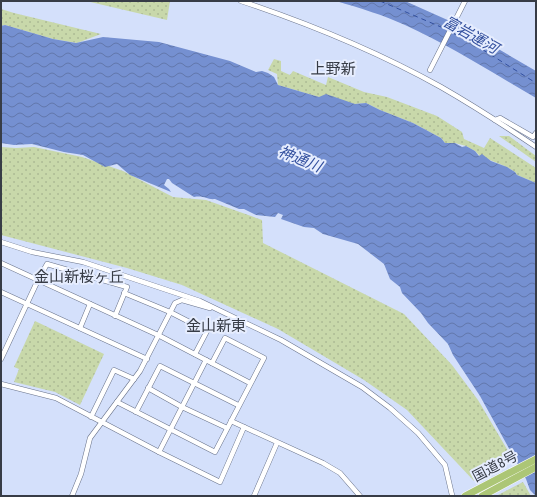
<svg xmlns="http://www.w3.org/2000/svg" width="537" height="497" font-family="'Roboto Condensed','Noto Sans JP',sans-serif">
<defs>
<pattern id="grass-dots" width="8" height="8" patternUnits="userSpaceOnUse"><rect width="8" height="8" fill="#c8d8aa"/><path d="M2 2h.1M6 6h.1" fill="none" stroke="#acba94" stroke-width="1.8" stroke-linecap="round"/></pattern>
<pattern id="water-waves" width="16" height="10" patternUnits="userSpaceOnUse"><rect width="16" height="10" fill="#7590d1"/><path d="M0 5q4-4 8 0t8 0" fill="none" stroke="#6177ab"/></pattern>
</defs>
<rect width="100%" height="100%" fill="#d4e0fb"/>
<g fill="url(#grass-dots)">
<polygon points="86,1 170,1 167,20"/>
<polygon points="1,9 14,13 101,34 77,43 53,39 5,25 1,26"/>
<polygon points="274,59 281,61 281,71 290,75 293,71 326,85 328,77 364,92 387,97 437,116 462,132 464,139 484,148 490,138 536,168 536,183 517,175 515,172 507,167 480,156 475,151 466,146 455,143 445,143 441,138 413,123 380,110 366,103 355,104 319,97 278,85 277,74 268,70"/>
<polygon points="499,136 509,136 536,156 536,162"/>
<polygon points="1,147 16,148 34,147 82,157 123,171 173,197 206,200 262,220 263,243 404,314 452,365 478,400 514,461 474,481 407,410 364,380 278,329 182,285 127,268 1,235"/>
<polygon points="35,321 104,354 80,405 55,392 14,382 19,369 14,367"/>
<polygon points="523,482 531,496 496,496"/>
</g>
<g fill="url(#water-waves)">
<path d="M336,1h69l47,21 84,49v27c-43,-25 -85,-52 -131,-73 -22,-10 -45,-17 -69,-24z"/>
<path d="M5,25l48,14 23,4 27,-6 56,5 71,19 26,11 6,-1 6,2 6,4 4,8 41,12 7,-3 29,10 11,-1 14,7 33,13 28,15 4,5h10l7,4 4,-1 9,5 4,5 3,-2 9,7 16,6 8,5 2,3 19,8v313l-6,-6 -4,-11 -46,-83 -27,-41 -5,-11 -20,-21 -7,-10 -19,-20 -2,-6 -10,-8 -6,-15 -26,-20 -35,-10 -9,-6 -10,-1 -23,-8 2,-4 -5,-2 -3,4 -19,-2 -12,-6h-5l-24,-10c-8,1 -11,-4 -21,-2l-22,-14 -3,-4h-2l-3,6 5,4 2,3 -41,-17 -13,-11 -12,3 -22,-12 -19,-3 -32,-8 -18,1 -13,-2v-117z"/>
</g>
<g fill="none" stroke-linecap="round" stroke-linejoin="round">
<g stroke="#324f9e" stroke-width="1" stroke-dasharray="5 4" stroke-linecap="butt">
<polyline points="380,1 448,30"/>
<polyline points="451,32 472,43 536,83"/>
</g>
<g stroke="#69738b" stroke-width="5.5">
<g id="minor">
<path d="M241,1c69,23 137,51 200,86 33,19 64,39 95,60"/>
<polyline points="430,70 465,1"/>
<polyline points="495,120 500,118 533,137 536,133"/>
<polyline points="1,242 32,252 83,262 200,301 281,340 362,387 390,408 418,433 445,465 452,495"/>
<polyline points="1,263 158,335 250,383"/>
<polyline points="1,292 147,359"/>
<polyline points="124,293 170,312 207,331 195,354"/>
<polyline points="80,328 90,304"/>
<polyline points="1,359 38,280 47,264 127,287 115,316"/>
<polyline points="1,384 56,398 159,452 220,482 244,427"/>
<polyline points="148,388 182,407 227,428"/>
<polyline points="117,402 215,452 264,358 225,338 212,363"/>
<polyline points="136,412 160,366 238,405"/>
<polyline points="91,417 114,370 134,379"/>
<polyline points="231,421 323,463 340,473 360,496"/>
<polyline points="159,452 206,360"/>
<polyline points="72,496 81,474 90,438 140,371 175,303 182,300 210,308"/>
<polyline points="254,496 277,443"/>
</g>
</g>
<g stroke="#fff" stroke-width="8">
<g id="highway">
<polyline points="465,496 536,459"/>
<polyline points="482,496 536,467"/>
</g>
</g>
<use href="#minor" stroke="#fff" stroke-width="4.5"/>
<use href="#highway" stroke="#acc676" stroke-width="7"/>
</g>
<g text-anchor="middle" dominant-baseline="central" stroke-width="4" stroke-linejoin="round" paint-order="stroke">
<g font-size="14" fill="#373c46" stroke="#e6edfe">
<text transform="translate(495 466) rotate(-28)">国道8号</text>
</g>
<g font-size="15" font-style="italic" fill="#324f9e" stroke="#e6edfe">
<text transform="translate(471 35) rotate(29)">富岩運河</text>
<text transform="translate(300 159) rotate(22)">神通川</text>
</g>
<g font-size="15" fill="#373c46" stroke="#e6edfe">
<text x="333" y="69">上野新</text>
<text x="79" y="277">金山新桜ヶ丘</text>
<text x="216" y="326">金山新東</text>
</g>
</g>
<rect width="537" height="497" fill="none" stroke="#373c46" stroke-width="4"/>
</svg>
